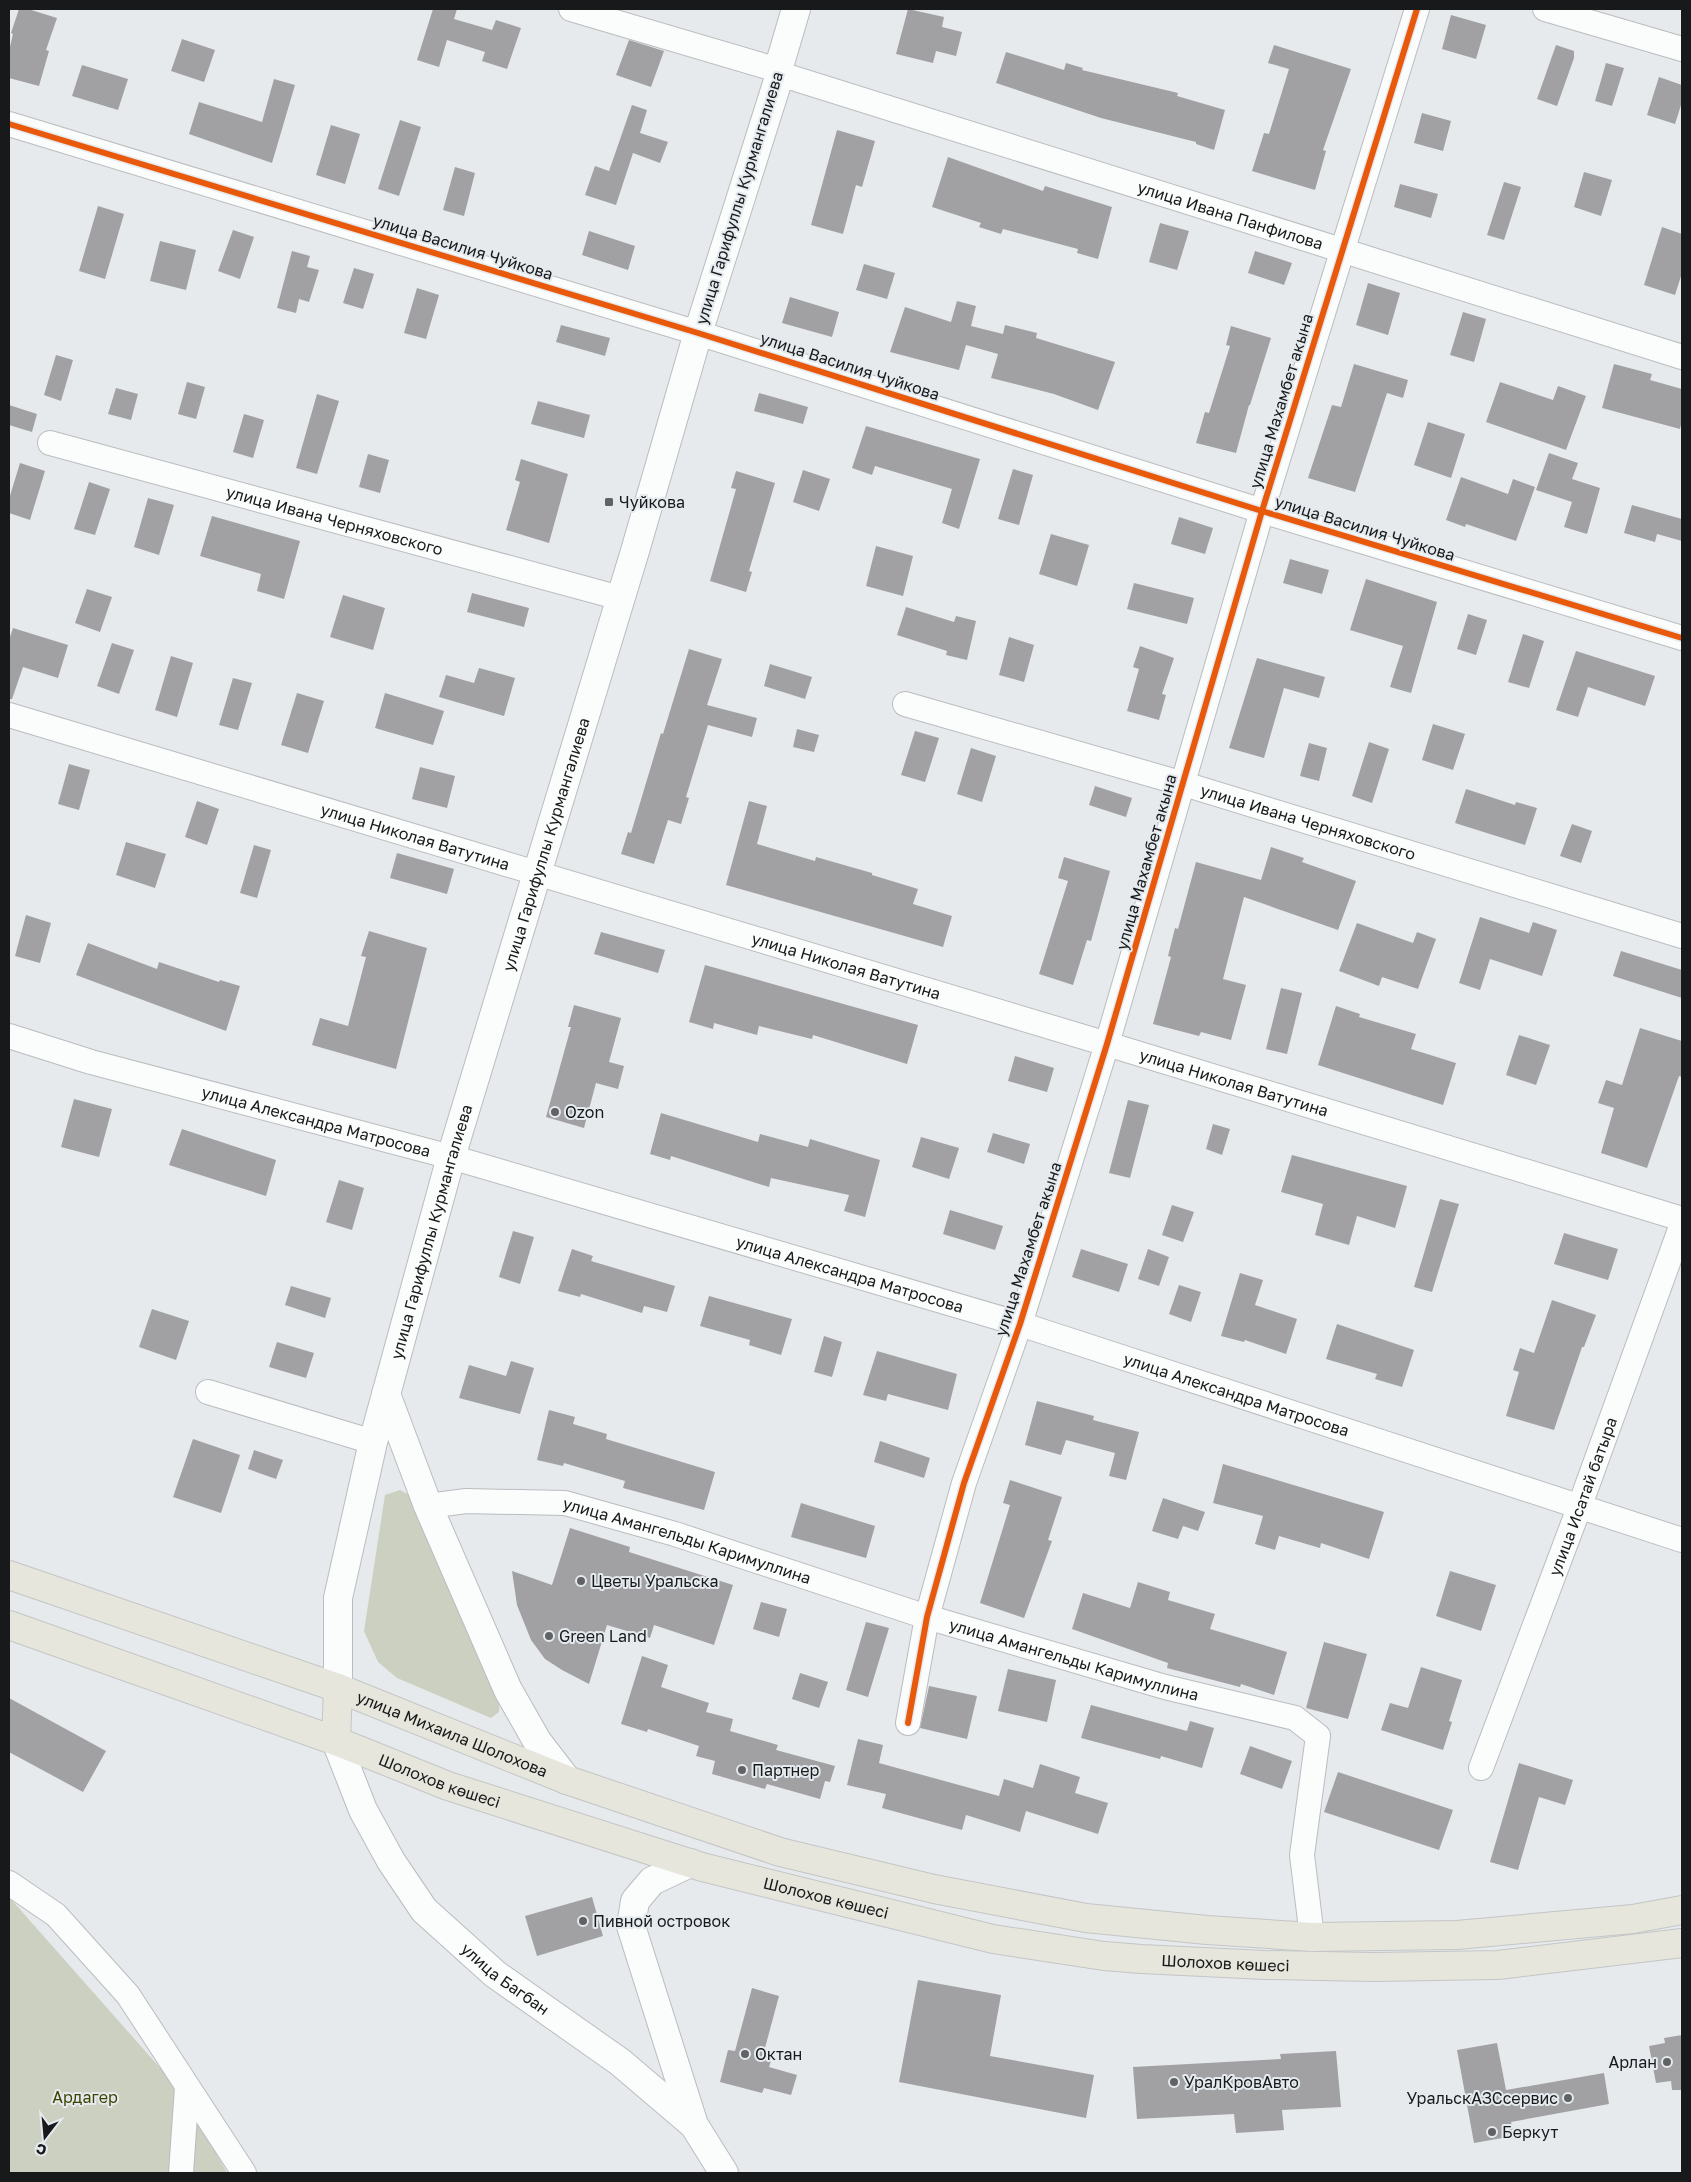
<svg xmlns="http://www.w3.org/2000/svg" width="1691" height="2182" font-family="'Golos Text',sans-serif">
<rect width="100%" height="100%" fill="#e7eaed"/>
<g fill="#ccd0c0">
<polygon points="400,1490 413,1497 500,1696 499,1712 491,1718 397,1678 378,1662 364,1631 385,1495"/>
<polygon points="9,1897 184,2095 227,2173 9,2173"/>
</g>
<g fill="#a1a1a3">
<polygon points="19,9 28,9 57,18 46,50 49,51 39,86 9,78 9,51 13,34 11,33"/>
<polygon points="433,9 457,9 454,19 492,30 496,20 521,28 507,69 482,61 485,52 447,40 439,67 417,60"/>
<polygon points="908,9 944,17 942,27 962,32 956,56 936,51 933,63 896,54"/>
<polygon points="1451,15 1486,25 1476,59 1442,49"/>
<polygon points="182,39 215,50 204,82 171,71"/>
<polygon points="629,40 664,51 651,87 616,75"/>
<polygon points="1274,45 1351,69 1323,150 1326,151 1315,190 1252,171 1264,133 1269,134 1289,69 1268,63"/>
<polygon points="1556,45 1574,51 1574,58 1557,106 1537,99"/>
<polygon points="1006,52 1064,70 1066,63 1083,68 1082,70 1178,93 1177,96 1225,110 1214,150 1196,144 1196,142 1101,118 996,83"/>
<polygon points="1606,63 1624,68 1612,106 1595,101"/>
<polygon points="82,65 128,79 118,110 72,96"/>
<polygon points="1659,77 1682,85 1682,102 1675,124 1647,115"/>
<polygon points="274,79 295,85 272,163 189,134 199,102 262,122"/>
<polygon points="632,105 647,110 640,133 668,142 660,163 633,153 616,205 585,195 595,166 609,171"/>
<polygon points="1422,113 1451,121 1443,151 1414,143"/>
<polygon points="400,120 421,127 399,196 378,189"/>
<polygon points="331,125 360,134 345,184 316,175"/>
<polygon points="837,130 875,141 862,187 856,185 843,234 811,225"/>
<polygon points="948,157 1043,191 1045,186 1112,207 1098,259 1077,253 1078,249 1003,229 1001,234 979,227 981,223 932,207"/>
<polygon points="455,167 475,173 464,216 443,210"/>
<polygon points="1584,172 1612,180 1601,216 1574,207"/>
<polygon points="1504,182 1521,187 1504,240 1487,235"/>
<polygon points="1400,184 1438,194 1431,218 1394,207"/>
<polygon points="98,206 124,214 105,279 79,271"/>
<polygon points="1160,223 1189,231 1177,270 1149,262"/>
<polygon points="1662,227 1682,234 1682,273 1675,295 1644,285"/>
<polygon points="233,230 254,237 240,279 218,271"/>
<polygon points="589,231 635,246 628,270 582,255"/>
<polygon points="160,241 196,250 186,290 150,281"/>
<polygon points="292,251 310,256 307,267 319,270 309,302 299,299 296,313 277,308"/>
<polygon points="1255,251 1292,263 1284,285 1248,273"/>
<polygon points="864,264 895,273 887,299 856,290"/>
<polygon points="354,268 374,274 363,309 343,303"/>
<polygon points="1368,283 1400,293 1388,335 1356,325"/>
<polygon points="417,288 439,295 426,339 404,333"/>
<polygon points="790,297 839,312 832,337 782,323"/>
<polygon points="957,301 976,306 971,326 1003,334 1005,325 1037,333 1036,338 1115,362 1098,410 1054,394 991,378 998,354 966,345 959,370 890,352 905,307 951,322"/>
<polygon points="1463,312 1486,319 1474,362 1450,355"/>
<polygon points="561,325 610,338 605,356 556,342"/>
<polygon points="1231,326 1271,338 1250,405 1249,405 1236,453 1196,443 1205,412 1209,413 1230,346 1226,345"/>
<polygon points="56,355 73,360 61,401 44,395"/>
<polygon points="1354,364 1408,380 1403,398 1387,393 1355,492 1308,478 1332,405 1341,407"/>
<polygon points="1614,364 1652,374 1650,380 1682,389 1682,420 1680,429 1602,408"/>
<polygon points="187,382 205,387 196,419 178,414"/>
<polygon points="1500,382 1553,400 1558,386 1586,396 1566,450 1486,422"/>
<polygon points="116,388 138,394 131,420 108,414"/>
<polygon points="759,393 808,407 803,424 754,411"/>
<polygon points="317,394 339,401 317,474 296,468"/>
<polygon points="538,401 590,415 584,438 531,424"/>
<polygon points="9,405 37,414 32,432 9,425"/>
<polygon points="244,414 264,420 253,458 233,452"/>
<polygon points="1428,422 1465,434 1451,478 1414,465"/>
<polygon points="866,426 980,459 959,529 942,523 952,489 875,466 872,475 852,468"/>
<polygon points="1549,453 1578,463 1572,479 1600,488 1587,534 1564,527 1572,502 1536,490"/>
<polygon points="368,454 389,460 380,493 359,487"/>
<polygon points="521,459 568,474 549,543 506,530 520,482 515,480"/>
<polygon points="20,463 45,471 30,520 9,513 9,499"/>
<polygon points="1013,469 1033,475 1019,525 998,519"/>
<polygon points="803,470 830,479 819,511 793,502"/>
<polygon points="736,471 775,483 749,571 752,572 746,592 710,581 736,489 731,488"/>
<polygon points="1461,477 1508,494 1513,479 1535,487 1516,541 1466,524 1465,527 1446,520"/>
<polygon points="89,482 110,489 95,535 74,529"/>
<polygon points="148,498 174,505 159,555 134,547"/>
<polygon points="1632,505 1682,519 1682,541 1657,534 1655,542 1624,533"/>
<polygon points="212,516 300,541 284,599 257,591 261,574 200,556"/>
<polygon points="1179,517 1213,528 1205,554 1171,544"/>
<polygon points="1051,534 1089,545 1077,586 1039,574"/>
<polygon points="876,546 913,556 903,596 866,586"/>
<polygon points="1290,559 1329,570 1322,594 1283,583"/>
<polygon points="1366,579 1437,602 1411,693 1390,687 1403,646 1350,630"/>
<polygon points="1134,583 1194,598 1187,624 1127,609"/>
<polygon points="87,589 112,597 100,632 75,623"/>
<polygon points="472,593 529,608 524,627 467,612"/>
<polygon points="343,595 385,608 373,650 330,637"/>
<polygon points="906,607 954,622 956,616 976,621 967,660 946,655 947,651 897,635"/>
<polygon points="1468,614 1487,620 1476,655 1457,649"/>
<polygon points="13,628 68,645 58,678 23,667 12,699 9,699 9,640"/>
<polygon points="1523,634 1544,641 1529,688 1508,682"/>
<polygon points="1009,637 1034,645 1024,682 999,675"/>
<polygon points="112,643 134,650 119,694 97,686"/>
<polygon points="1140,646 1174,658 1162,694 1166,695 1159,720 1127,711 1139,669 1133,667"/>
<polygon points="689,649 722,659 707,705 757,718 752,737 708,725 686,797 689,798 681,824 668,820 654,864 621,854 628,832 631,833 661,733 663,734"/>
<polygon points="1576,651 1655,676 1645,706 1588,687 1578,717 1556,710"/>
<polygon points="171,656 193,663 177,717 155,710"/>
<polygon points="1257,658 1325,677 1319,698 1284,688 1264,758 1229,748"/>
<polygon points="770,664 812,677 805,699 764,686"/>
<polygon points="479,668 515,678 504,716 439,697 446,675 474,683"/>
<polygon points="233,678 252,683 238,730 219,725"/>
<polygon points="297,693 324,701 308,753 281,745"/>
<polygon points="385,693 444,711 433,745 375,728"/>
<polygon points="1433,724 1465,734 1453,770 1422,760"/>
<polygon points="797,729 819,735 814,752 793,747"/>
<polygon points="915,731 939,738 925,782 901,775"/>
<polygon points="1369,742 1389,749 1372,803 1352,796"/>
<polygon points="1309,743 1327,748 1319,781 1300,776"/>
<polygon points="971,748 996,756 982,802 957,794"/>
<polygon points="69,764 90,770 79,810 58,804"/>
<polygon points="420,767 455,776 447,808 412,799"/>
<polygon points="1095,786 1132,798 1126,817 1089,805"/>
<polygon points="1466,789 1515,805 1516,802 1537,808 1525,845 1455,823"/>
<polygon points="197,801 219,809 207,845 185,837"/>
<polygon points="749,801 767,806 757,844 815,861 816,857 872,873 872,875 918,889 913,904 952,916 943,947 726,885"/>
<polygon points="1572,824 1592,831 1581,863 1560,856"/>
<polygon points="126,842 166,854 155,888 116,875"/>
<polygon points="254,845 271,850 257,898 240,893"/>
<polygon points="1271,847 1304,858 1302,862 1356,881 1338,930 1244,897 1223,979 1246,985 1231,1040 1201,1032 1199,1036 1153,1024 1171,957 1168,956 1175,928 1178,929 1196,862 1261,880"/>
<polygon points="397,853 454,869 447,894 390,878"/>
<polygon points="1064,857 1110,871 1091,941 1087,940 1073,985 1039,974 1068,881 1058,878"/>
<polygon points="26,915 51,923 40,963 15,956"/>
<polygon points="1480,917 1529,933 1533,922 1557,930 1542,976 1490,959 1480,990 1459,983"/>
<polygon points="1357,923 1413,943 1417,932 1436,939 1418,989 1382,977 1379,986 1339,971"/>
<polygon points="369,931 427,948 396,1069 312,1045 320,1018 348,1026 366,957 361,956"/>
<polygon points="601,932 665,950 658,973 594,954"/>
<polygon points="88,943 157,969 159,962 219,982 220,980 240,986 226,1031 76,975"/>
<polygon points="1621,951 1682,970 1682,998 1613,976"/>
<polygon points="705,965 918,1025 907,1064 813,1035 812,1039 759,1026 757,1035 714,1023 713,1029 689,1022"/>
<polygon points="1281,988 1302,993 1287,1054 1266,1049"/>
<polygon points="574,1005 621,1018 609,1062 624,1066 618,1089 596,1083 584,1128 546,1117 571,1027 568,1027"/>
<polygon points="1336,1006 1360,1014 1359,1017 1416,1034 1411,1049 1456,1063 1443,1105 1318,1065"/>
<polygon points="1640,1028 1682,1041 1682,1077 1679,1076 1647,1168 1601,1153 1614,1108 1598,1103 1606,1080 1622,1085"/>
<polygon points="1519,1035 1550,1045 1536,1085 1506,1075"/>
<polygon points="1015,1056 1054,1068 1047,1092 1008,1081"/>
<polygon points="74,1099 112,1109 99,1157 61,1147"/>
<polygon points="1128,1100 1149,1105 1130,1178 1109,1173"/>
<polygon points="661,1113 758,1142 760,1134 808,1147 810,1139 880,1160 865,1217 844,1211 849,1195 771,1178 769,1187 671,1156 670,1160 650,1154"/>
<polygon points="1213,1124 1230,1129 1222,1155 1206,1149"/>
<polygon points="182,1129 276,1160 266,1196 169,1165"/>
<polygon points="993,1133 1030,1144 1024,1164 987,1152"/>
<polygon points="921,1137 959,1148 949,1179 912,1167"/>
<polygon points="1292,1155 1407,1186 1395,1228 1357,1216 1349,1245 1315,1235 1323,1204 1281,1192"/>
<polygon points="339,1180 364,1188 352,1230 326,1222"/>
<polygon points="1440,1199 1459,1204 1432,1292 1414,1287"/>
<polygon points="1172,1205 1194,1212 1183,1242 1162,1235"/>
<polygon points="950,1210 1003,1226 995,1250 943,1234"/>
<polygon points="513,1231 534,1237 520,1284 499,1277"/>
<polygon points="1564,1233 1618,1249 1608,1280 1554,1264"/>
<polygon points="572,1249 593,1256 591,1261 675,1286 667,1312 644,1306 642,1313 581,1294 580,1297 558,1291"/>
<polygon points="1081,1249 1128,1264 1119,1292 1072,1277"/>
<polygon points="1148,1249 1169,1257 1159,1286 1138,1279"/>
<polygon points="1240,1273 1263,1280 1255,1305 1297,1319 1286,1354 1245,1340 1244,1342 1221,1336"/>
<polygon points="1179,1285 1201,1292 1191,1322 1169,1314"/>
<polygon points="291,1286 331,1298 325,1318 285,1305"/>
<polygon points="709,1296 792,1319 781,1355 749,1345 750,1340 700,1326"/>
<polygon points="1552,1300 1596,1315 1584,1347 1582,1347 1554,1430 1506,1416 1519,1372 1513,1370 1520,1348 1534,1353"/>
<polygon points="152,1309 189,1321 176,1360 139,1347"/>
<polygon points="1337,1324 1414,1350 1402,1387 1375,1379 1377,1374 1326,1359"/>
<polygon points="824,1336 842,1342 832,1377 814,1372"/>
<polygon points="277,1342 314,1353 306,1378 269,1367"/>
<polygon points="877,1351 957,1374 948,1410 888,1394 886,1401 863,1395"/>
<polygon points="511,1361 534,1368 520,1414 459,1398 469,1365 506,1376"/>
<polygon points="1037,1401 1094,1416 1093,1420 1139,1432 1126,1480 1109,1476 1115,1453 1066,1440 1061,1455 1025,1445"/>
<polygon points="549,1410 575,1417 573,1424 607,1434 606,1439 715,1472 704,1510 623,1488 625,1481 564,1463 563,1466 537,1460"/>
<polygon points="193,1439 240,1455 221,1513 173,1497"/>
<polygon points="880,1441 930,1458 924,1478 874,1462"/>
<polygon points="254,1450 283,1460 276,1479 248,1469"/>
<polygon points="1223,1464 1384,1512 1369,1559 1321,1543 1320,1548 1279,1536 1275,1550 1255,1544 1263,1516 1213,1503"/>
<polygon points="1010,1480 1062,1497 1048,1540 1052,1541 1024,1618 980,1603 1010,1505 1003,1503"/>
<polygon points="1163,1498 1205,1512 1198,1531 1183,1526 1178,1539 1152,1531"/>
<polygon points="801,1503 875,1526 866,1558 791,1537"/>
<polygon points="570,1528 630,1547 629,1552 733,1585 714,1645 654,1625 650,1638 607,1625 589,1684 562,1670 545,1659 531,1640 517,1605 512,1571 552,1585"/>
<polygon points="1450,1571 1496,1585 1481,1631 1436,1616"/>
<polygon points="1138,1582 1170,1592 1168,1600 1215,1614 1210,1629 1287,1652 1274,1695 1241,1684 1240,1687 1167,1668 1168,1663 1072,1629 1083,1593 1130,1608"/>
<polygon points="761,1602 787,1609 779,1637 753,1629"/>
<polygon points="866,1622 889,1628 868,1697 846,1690"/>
<polygon points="1324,1642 1367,1654 1348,1719 1306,1708"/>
<polygon points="642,1656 668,1665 661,1687 709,1703 706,1712 733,1719 730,1731 778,1745 776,1750 835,1766 830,1782 825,1781 820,1799 767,1784 765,1789 712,1774 715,1761 696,1756 699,1746 648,1729 647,1732 621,1724"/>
<polygon points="1421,1667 1462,1680 1449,1721 1452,1722 1443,1750 1381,1730 1390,1703 1408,1708"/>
<polygon points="1008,1669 1056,1680 1047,1722 998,1711"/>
<polygon points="800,1673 828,1682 819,1708 792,1699"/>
<polygon points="929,1686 977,1696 967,1739 920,1728"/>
<polygon points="9,1698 106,1751 83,1792 9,1752"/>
<polygon points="1091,1705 1187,1731 1190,1721 1214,1728 1202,1768 1161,1756 1160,1759 1081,1738"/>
<polygon points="858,1739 883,1745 879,1763 999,1796 1004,1779 1033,1788 1040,1764 1080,1777 1075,1793 1108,1803 1098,1834 1026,1811 1020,1832 966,1815 962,1830 882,1808 886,1794 847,1785"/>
<polygon points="1250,1746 1292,1761 1282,1789 1240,1774"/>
<polygon points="1519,1763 1573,1780 1565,1805 1539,1797 1518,1870 1490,1862"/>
<polygon points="1338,1772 1453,1810 1439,1850 1324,1812"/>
<polygon points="592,1897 603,1936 537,1956 525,1916"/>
<polygon points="918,1980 1001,1995 990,2056 1094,2075 1086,2118 899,2082"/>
<polygon points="752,1988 779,1996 762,2059 771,2061 769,2067 797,2075 791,2095 764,2088 762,2093 720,2082 728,2050 735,2051"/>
<polygon points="1682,2035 1682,2090 1672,2090 1671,2081 1656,2083 1649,2046 1665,2043 1664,2038"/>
<polygon points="1497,2043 1506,2090 1604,2073 1609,2104 1511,2122 1514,2136 1474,2143 1457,2050"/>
<polygon points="1336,2051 1341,2107 1282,2110 1284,2130 1236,2133 1234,2114 1137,2119 1133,2067 1281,2059 1280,2054"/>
</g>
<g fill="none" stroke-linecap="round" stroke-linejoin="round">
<g stroke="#babcbf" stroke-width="26">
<g id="minor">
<polyline points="571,9 778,70"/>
<polyline points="1545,9 1682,49"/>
<path id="s1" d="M780,74l902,283"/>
<polyline points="9,124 698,333 1262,511 1682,638"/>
<path id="s2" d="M50,443l570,155"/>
<path id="s3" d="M905,704l279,80 498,152"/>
<path id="s4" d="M9,715l1098,329 575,175"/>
<path id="s5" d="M9,1036l82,26 360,95 569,167 662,216"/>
<polyline points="208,1392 373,1442"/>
<path id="s6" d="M428,1506l38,-5 99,2 110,31 252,83 238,70 130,31 23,18 -16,119 10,82"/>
<polyline points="908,1723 927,1617 964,1483 1020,1324 1107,1044 1262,511 1417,9"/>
<path id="s7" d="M1481,1768l98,-260 103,-284"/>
<polyline points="9,1883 56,1915 128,1995 244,2173"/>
<polyline points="181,2173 187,2087"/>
</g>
</g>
<g stroke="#babcbf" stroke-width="30">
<g id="tertiary">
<polyline points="386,1394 428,1506 508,1690 537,1741 567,1780"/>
<path id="s8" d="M338,1688v-90l35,-156 78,-285 184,-606 63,-218 82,-259 -2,-4 18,-61"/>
<path id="s9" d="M336,1741l27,69 28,51 33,49 71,64 125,88 74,63 30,48"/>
<polyline points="690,1863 652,1881 635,1901 631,1926 694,2125"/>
</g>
</g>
<g stroke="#c3c5c6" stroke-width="30">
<g id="trunk">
<path id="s10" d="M9,1575l329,113 229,92 213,72 154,37 152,29 121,12 105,7 145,-2 176,-16 49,-9"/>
<path id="s11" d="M9,1625l327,116 112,45 254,81 291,72 111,17 37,3 124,6 107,2 126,-2 184,-22"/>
<polyline points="336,1741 338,1688"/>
</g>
</g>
<use href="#minor" stroke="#fbfcfc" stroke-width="24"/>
<use href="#tertiary" stroke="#fbfcfc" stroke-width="28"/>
<use href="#trunk" stroke="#e7e6dc" stroke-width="28"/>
<g stroke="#e5eaef" stroke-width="9">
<g id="cycleway">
<polyline points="9,124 698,333 1262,511 1682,638"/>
<polyline points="908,1723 927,1617 964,1483 1020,1324 1107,1044 1262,511 1417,9"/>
</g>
</g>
<use href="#cycleway" stroke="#e8590c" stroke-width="6"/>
</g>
<g fill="#606264" stroke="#e5eaef" stroke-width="2">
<rect x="604" y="497" width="10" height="10" rx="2.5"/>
<circle cx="555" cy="1112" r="5"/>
<circle cx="581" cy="1581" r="5"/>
<circle cx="549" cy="1636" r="5"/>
<circle cx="742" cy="1770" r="5"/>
<circle cx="583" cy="1921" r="5"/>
<circle cx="745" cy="2054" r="5"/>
<circle cx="1667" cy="2062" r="5"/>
<circle cx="1174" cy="2082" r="5"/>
<circle cx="1568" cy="2098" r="5"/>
<circle cx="1492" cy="2132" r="5"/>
</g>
<g text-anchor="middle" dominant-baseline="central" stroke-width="4" stroke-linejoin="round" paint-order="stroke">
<g font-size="16" fill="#17191a" stroke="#e5eaef">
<text transform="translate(739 198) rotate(-73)">улица Гарифуллы Курмангалиева</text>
<text stroke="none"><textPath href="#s1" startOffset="472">улица Ивана Панфилова</textPath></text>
<text transform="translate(463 247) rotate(17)">улица Василия Чуйкова</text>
<text transform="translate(850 366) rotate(18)">улица Василия Чуйкова</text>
<text transform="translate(1281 401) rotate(-73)">улица Махамбет акына</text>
<text stroke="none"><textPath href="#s2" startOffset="295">улица Ивана Черняховского</textPath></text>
<text transform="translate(1365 528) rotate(17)">улица Василия Чуйкова</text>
<text stroke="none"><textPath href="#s3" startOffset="420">улица Ивана Черняховского</textPath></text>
<text stroke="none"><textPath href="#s4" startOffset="424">улица Николая Ватутина</textPath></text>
<text stroke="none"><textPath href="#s8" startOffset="872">улица Гарифуллы Курмангалиева</textPath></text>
<text transform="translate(1146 862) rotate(-74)">улица Махамбет акына</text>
<text stroke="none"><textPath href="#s4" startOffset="874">улица Николая Ватутина</textPath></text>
<text stroke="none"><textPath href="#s4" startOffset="1279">улица Николая Ватутина</textPath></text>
<text stroke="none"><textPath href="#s5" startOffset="319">улица Александра Матросова</textPath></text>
<text stroke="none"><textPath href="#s8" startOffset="468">улица Гарифуллы Курмангалиева</textPath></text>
<text transform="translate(1028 1249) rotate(-72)">улица Махамбет акына</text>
<text stroke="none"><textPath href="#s5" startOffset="874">улица Александра Матросова</textPath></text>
<text stroke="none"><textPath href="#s5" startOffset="1279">улица Александра Матросова</textPath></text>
<text stroke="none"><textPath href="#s7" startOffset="290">улица Исатай батыра</textPath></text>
<text stroke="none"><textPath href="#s6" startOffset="265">улица Амангельды Каримуллина</textPath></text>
<text stroke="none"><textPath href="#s6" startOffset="670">улица Амангельды Каримуллина</textPath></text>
<text stroke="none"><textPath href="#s10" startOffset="471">улица Михаила Шолохова</textPath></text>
<text stroke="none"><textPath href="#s11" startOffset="458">Шолохов көшесі</textPath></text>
<text stroke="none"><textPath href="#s11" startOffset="862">Шолохов көшесі</textPath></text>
<text stroke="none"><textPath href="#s11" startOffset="1268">Шолохов көшесі</textPath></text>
<text stroke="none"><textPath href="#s9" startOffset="298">улица Багбан</textPath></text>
</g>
<g font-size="16" fill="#17191a" stroke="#e5eaef" text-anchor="start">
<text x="619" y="502">Чуйкова</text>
<text x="565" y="1112">Ozon</text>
<text x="591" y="1581">Цветы Уральска</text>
<text x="559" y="1636">Green Land</text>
<text x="752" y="1770">Партнер</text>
<text x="593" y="1921">Пивной островок</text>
<text x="755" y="2054">Октан</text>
<text x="1657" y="2062" text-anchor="end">Арлан</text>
<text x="1184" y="2082">УралКровАвто</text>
<text x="1558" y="2098" text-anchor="end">УральскАЗСсервис</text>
<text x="1502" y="2132">Беркут</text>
</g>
<g font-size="16" fill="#3d4400" stroke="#e5eaef">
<text x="85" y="2097">Ардагер</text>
</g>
</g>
<rect width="1691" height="2182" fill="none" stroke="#17191a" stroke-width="20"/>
<g transform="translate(45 2137) rotate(196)" stroke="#e5eaef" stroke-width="4" paint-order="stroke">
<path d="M0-4L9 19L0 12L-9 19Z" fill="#17191a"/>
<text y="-8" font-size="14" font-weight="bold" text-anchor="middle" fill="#17191a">С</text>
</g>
</svg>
